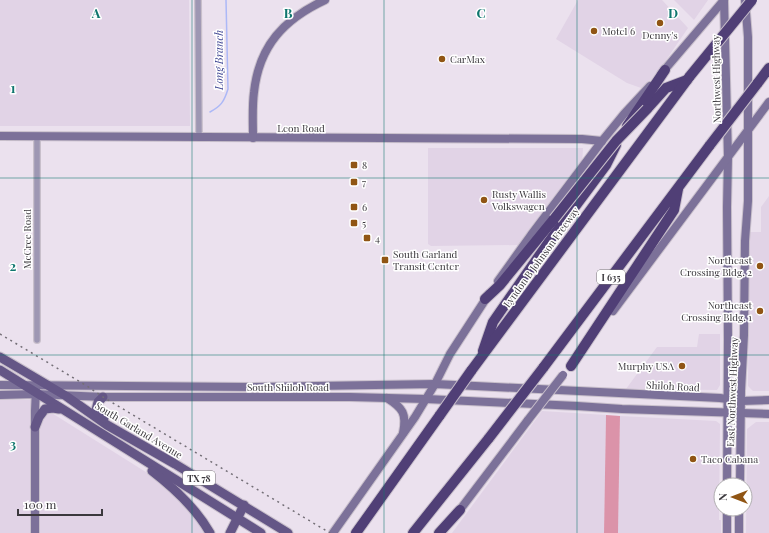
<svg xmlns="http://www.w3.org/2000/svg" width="769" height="533" font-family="'Playfair Display',serif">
<rect width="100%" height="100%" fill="#ebe1ee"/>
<g fill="#e1d3e6">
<polygon points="0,0 189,0 190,126 0,126"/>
<polygon points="578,0 662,0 688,28 664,63 644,89 627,83 556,39"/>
<polygon points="674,0 708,0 694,20"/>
<polygon points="428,148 583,148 582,165 519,245 431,246 428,244"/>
<polygon points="769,196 769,391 753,391 748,386 749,232 761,232 761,207"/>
<polygon points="699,334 720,334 720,385 717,390 626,389 657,347 697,347"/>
<polygon points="0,400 31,400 176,491 206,533 0,533"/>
<polygon points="542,411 606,415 604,533 452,533"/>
<polygon points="620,416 716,421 720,424 719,520 721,520 721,533 618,533"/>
<polygon points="756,422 769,422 769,533 746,533 747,429"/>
</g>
<polygon fill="#db93a9" points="606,415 620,416 618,533 604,533"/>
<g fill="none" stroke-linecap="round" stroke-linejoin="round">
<path stroke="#acb8f7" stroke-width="1.5" d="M210,112c11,-6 14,-10 18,-23l-2,-89"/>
<g stroke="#c8bfcb" stroke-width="8">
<g id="street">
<polyline points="198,0 199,138"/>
<polyline points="37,137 37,340"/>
</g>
</g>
<g stroke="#c8bfcb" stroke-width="10">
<g id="secondary">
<polyline points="724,0 728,157 727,207 728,339 727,485"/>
<polyline points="661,74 724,0"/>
<polyline points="0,136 582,139 602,141"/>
<path d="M253,138c0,-15 -1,-31 1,-46 5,-46 30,-73 71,-92"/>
<polyline points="498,281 531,235 602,141 624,114 650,86"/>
<polyline points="613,311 769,102"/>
<polyline points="0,385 253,387 435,384 720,398 741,401 769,400"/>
<polyline points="0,395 36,394 103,397 350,397 426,399 577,406 622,409 769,414"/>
<path d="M387,398c16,10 20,16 16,35"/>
<polyline points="740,485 741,391 744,335 745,241 748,201 748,37 745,0"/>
<polyline points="456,515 528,420"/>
<polyline points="35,533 35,411 36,389"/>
<polyline points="333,533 415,417 435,384 450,354 489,294"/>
<polyline points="727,533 727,509"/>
<polyline points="739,533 739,509"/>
</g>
</g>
<g stroke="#c8bfcb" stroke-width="11">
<g id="primary">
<polyline points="0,357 66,396 107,425 175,464 288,533"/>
<polyline points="0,370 261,533"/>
<polyline points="103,397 98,402 96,410 104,418"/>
<polyline points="35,427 39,417 45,409 53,408 59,409"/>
<path d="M152,471c22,17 44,37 58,62"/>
<polyline points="230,533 244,505"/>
</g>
</g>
<g stroke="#c8bfcb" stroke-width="12">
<g id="highway">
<polyline points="757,84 769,68"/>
<polyline points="647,109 666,88 687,80"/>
<polyline points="627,126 665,70"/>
<polyline points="485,299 500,285 554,219"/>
<polyline points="483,351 493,322 548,243 606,165 616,145"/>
<polyline points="571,366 674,210 678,189"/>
<polyline points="543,368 710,145"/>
<polyline points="471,371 690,76"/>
<polyline points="356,533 440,415"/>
<polyline points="413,533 489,438"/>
<polyline points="439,533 460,510"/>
</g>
</g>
<use href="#street" stroke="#9e97b3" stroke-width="5.5"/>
<use href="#secondary" stroke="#7c7199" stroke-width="8"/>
<use href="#primary" stroke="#645686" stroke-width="9"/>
<use href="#highway" stroke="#503f76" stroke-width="10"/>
<polyline stroke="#736e76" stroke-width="1.5" stroke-dasharray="2 4" stroke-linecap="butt" points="0,334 87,386 103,397 330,533"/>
<g stroke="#c8bfcb" stroke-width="10" stroke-linecap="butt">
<polyline id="secondary-bridge" points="528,420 563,375"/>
</g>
<g stroke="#c8bfcb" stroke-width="12" stroke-linecap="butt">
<g id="highway-bridge">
<polyline points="690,76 752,0"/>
<polyline points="710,145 757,84"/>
<polyline points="554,219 616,141 647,109"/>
<polyline points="440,415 471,371"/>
<polyline points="489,438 543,368"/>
</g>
</g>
<use href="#secondary-bridge" stroke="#7c7199" stroke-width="8"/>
<use href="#highway-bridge" stroke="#503f76" stroke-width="10"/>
</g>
<path fill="none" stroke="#0f766e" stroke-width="1" stroke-opacity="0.55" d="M192,0v533M384,0v533M577,0v533M0,178h769M0,355h769"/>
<g fill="#905514" stroke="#fff" stroke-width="1.5">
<circle cx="660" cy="23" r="4"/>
<circle cx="594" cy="31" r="4"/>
<circle cx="442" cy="59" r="4"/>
<rect x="350" y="161" width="8" height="8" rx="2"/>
<rect x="350" y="178" width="8" height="8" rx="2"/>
<circle cx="484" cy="200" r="4"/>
<rect x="350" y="203" width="8" height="8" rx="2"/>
<rect x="350" y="219" width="8" height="8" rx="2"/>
<rect x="363" y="234" width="8" height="8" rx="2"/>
<rect x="381" y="256" width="8" height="8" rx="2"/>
<circle cx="760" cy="266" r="4"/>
<circle cx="760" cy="311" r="4"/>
<circle cx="682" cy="366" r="4"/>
<circle cx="693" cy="459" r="4"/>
</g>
<g text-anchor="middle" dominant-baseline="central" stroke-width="3" stroke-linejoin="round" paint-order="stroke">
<g fill="#fff" stroke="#767477" stroke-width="1">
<rect x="597" y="270" width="28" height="14" rx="3"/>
<rect x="183" y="471" width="32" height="14" rx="3"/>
</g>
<g font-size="9" font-weight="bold" fill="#3b383d">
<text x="611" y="277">I 635</text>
<text x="199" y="478">TX 78</text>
</g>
<g font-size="10" fill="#3b383d" stroke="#fff" text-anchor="start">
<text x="602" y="31">Motel 6</text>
<text x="660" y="35" text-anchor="middle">Denny's</text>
<text x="450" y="59">CarMax</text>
<text x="362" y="165">8</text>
<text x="362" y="182">7</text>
<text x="492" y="194">Rusty Wallis<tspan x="492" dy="12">Volkswagen</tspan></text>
<text x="362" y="207">6</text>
<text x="362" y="223">5</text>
<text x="375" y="238">4</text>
<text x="393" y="254">South Garland<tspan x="393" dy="12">Transit Center</tspan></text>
<text x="752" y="260" text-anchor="end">Northeast<tspan x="752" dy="12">Crossing Bldg. 2</tspan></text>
<text x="752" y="305" text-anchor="end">Northeast<tspan x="752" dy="12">Crossing Bldg. 1</tspan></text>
<text x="674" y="366" text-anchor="end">Murphy USA</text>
<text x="701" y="459">Taco Cabana</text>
</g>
<g font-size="10" fill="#3b383d" stroke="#fff">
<text transform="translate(716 79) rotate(-91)">Northwest Highway</text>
<text x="301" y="128">Leon Road</text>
<text transform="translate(27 239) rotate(-90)">McCree Road</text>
<text transform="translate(541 257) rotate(-54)">Lyndon B Johnson Freeway</text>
<text transform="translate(673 386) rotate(3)">Shiloh Road</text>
<text x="288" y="387">South Shiloh Road</text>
<text transform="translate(732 392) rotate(-88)">East Northwest Highway</text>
<text transform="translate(139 430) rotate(31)">South Garland Avenue</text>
</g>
<g font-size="11" font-style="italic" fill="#434a95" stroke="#fff">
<text transform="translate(218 60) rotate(-90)">Long Branch</text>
</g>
</g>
<g font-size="13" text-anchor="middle" font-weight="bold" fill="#0f766e" stroke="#fff" stroke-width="3" stroke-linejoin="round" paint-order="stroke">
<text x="96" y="18">A</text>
<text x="288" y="18">B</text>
<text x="481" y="18">C</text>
<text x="673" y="18">D</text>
<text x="13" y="93">1</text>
<text x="13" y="271">2</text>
<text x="13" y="449">3</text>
</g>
<g transform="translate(733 497) rotate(270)"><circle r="19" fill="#ffffff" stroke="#b1afb1"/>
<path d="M0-3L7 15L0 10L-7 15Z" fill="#905514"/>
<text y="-6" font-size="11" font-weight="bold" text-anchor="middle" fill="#3b383d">N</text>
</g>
<path d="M18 509v6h84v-6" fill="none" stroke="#3b383d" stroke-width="2"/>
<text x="24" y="509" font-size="12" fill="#3b383d" stroke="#ffffff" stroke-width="3" paint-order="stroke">100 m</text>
</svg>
